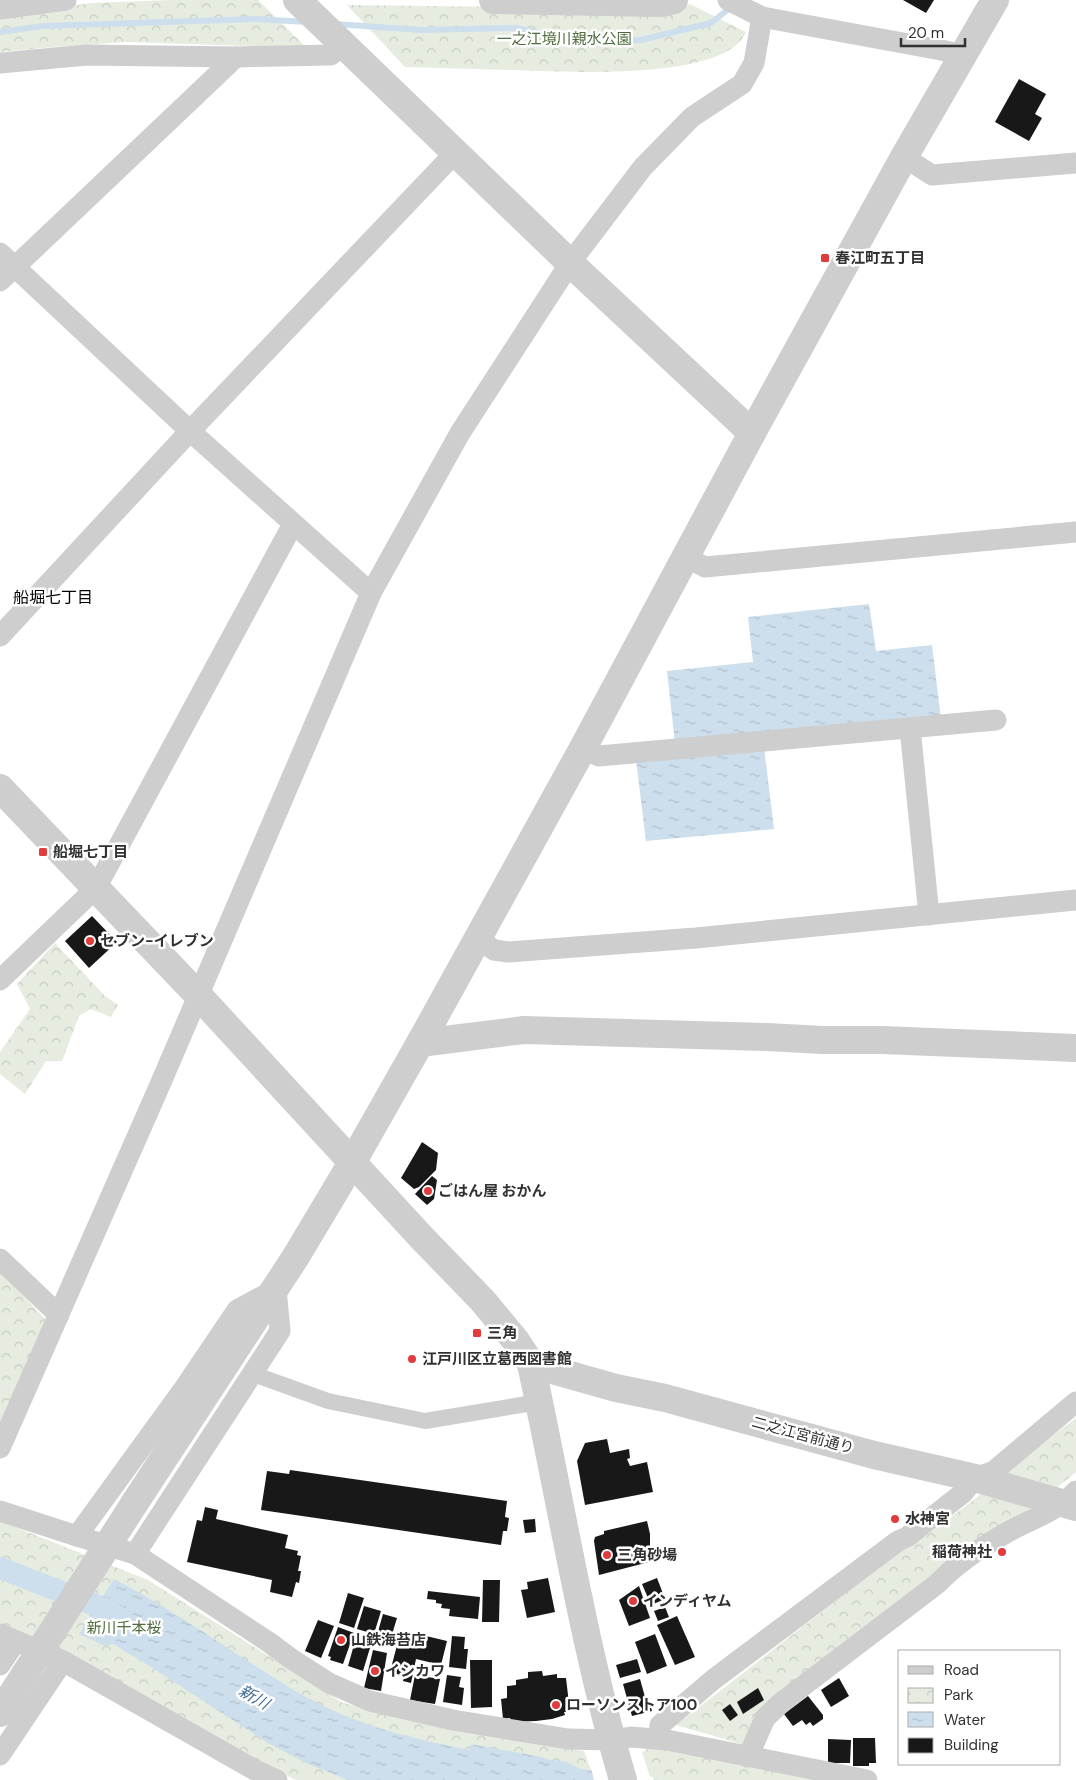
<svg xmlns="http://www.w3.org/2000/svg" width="1076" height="1780" font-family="'DM Sans','Noto Sans JP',sans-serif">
<defs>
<pattern id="park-crowns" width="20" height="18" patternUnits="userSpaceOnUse" patternTransform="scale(1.25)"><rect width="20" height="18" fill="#e6ede0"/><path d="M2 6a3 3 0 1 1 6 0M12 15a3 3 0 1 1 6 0" fill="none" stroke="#c6ccc1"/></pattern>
<pattern id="water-ripples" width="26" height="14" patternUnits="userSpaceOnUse" patternTransform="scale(1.25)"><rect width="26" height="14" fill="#cddeec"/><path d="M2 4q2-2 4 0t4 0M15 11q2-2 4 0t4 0" fill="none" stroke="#b0bfcb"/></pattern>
</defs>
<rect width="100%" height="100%" fill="#fff"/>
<g fill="url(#park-crowns)">
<polygon points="170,0 259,0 260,2 307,48 127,42 54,47 0,52 0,16 91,3"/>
<path d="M690,4l56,28c-21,51 -190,39 -237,38 -35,-1 -69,-2 -104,-3l-58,-62 325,4z"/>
<polygon points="55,943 105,996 118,1005 111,1017 91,1009 79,1016 62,1061 46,1061 25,1094 0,1074 0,1052 30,1009 17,984"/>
<polygon points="0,1271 48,1322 0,1439"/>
<polygon points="1076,1418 1076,1472 745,1745 676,1725 904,1548 909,1548 975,1499 1008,1469"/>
<polygon points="0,1521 148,1580 343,1703 584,1751 595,1780 296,1780 257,1762 0,1632"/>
<polygon points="658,1743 848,1780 651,1780 642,1752"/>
</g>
<g fill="url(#water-ripples)">
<polygon points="869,604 876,651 932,645 941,719 675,743 667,671 753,662 748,617"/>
<polygon points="764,747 774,829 646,841 636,760"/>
<path d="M114,1579c44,23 85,50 126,77 37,24 74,49 116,64 36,14 75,22 113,30l2,-6 71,13 8,3 14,1 17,8 79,11h-312l-42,-17 -38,-20 -117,-76 -38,-23 -8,2 -26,-12z"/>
</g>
<polygon fill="#fff" points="591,1768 653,1777 654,1780 594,1780"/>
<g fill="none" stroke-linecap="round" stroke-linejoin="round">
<g stroke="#cddeec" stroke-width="6">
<polyline points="335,24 421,30 515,28 584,42 641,40 711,23 731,7"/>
<polyline points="0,32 43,26 255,19 308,22"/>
</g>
<polyline stroke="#cddeec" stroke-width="22" points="0,1568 103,1608 123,1620"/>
</g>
<g fill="#181818">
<polygon points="903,0 934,0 926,13"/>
<polygon points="1019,79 1046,94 1035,114 1042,118 1029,141 995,122"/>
<polygon points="92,916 117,942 89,968 65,941"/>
<polygon points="422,1142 438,1153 436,1170 419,1187 414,1189 401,1178"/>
<polygon points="432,1176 437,1180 434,1199 427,1205 415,1194"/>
<polygon points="607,1439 610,1453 629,1449 630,1458 627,1459 630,1466 647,1462 653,1492 585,1505 577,1461 585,1443"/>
<polygon points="290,1470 507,1501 505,1517 509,1518 507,1531 503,1531 501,1545 261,1510 267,1471 289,1474"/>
<polygon points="205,1507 218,1510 216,1519 288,1535 285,1548 298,1551 297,1555 301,1556 298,1571 301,1571 299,1583 296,1582 292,1597 270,1592 272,1580 187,1562 197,1520 202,1521"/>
<polygon points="535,1519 536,1532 525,1533 523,1520"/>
<polygon points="647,1521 650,1534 650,1547 647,1548 649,1562 599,1575 594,1541 595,1537 604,1534 604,1531"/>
<polygon points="548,1578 555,1612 527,1618 521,1590 528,1589 527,1582"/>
<polygon points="657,1578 665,1599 651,1605 642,1584"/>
<polygon points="483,1580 500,1580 499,1622 482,1622"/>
<polygon points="639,1586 650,1618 629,1626 619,1600"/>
<polygon points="428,1591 480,1597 478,1619 449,1616 450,1609 441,1608 442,1604 436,1603 436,1600 427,1599"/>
<polygon points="348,1593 364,1598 354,1628 339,1623"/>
<polygon points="364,1606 381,1611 374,1634 357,1629"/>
<polygon points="665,1607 669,1617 658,1621 654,1611"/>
<polygon points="383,1614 397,1618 390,1641 388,1640 386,1645 375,1642"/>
<polygon points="677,1616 695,1657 675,1665 657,1625"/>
<polygon points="318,1620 334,1626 321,1658 305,1651"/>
<polygon points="338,1627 354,1633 343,1664 330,1660 331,1657 328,1656"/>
<polygon points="401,1630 447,1641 441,1665 416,1659 411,1683 403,1681 404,1676 390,1672"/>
<polygon points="357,1634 373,1638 363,1671 348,1666"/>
<polygon points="655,1634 667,1666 647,1674 635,1642"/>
<polygon points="452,1636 465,1637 464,1649 468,1649 466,1669 449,1667"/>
<polygon points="373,1650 387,1653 381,1691 364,1688"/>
<polygon points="637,1659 641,1672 620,1678 616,1665"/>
<polygon points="470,1660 492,1660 492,1707 471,1708"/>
<polygon points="542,1671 543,1676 557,1674 557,1678 566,1678 570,1712 564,1712 565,1715 552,1719 536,1721 511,1722 510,1718 503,1719 501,1699 507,1698 507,1686 516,1685 516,1680 528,1678 528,1672"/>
<polygon points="415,1675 440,1679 435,1704 410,1700"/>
<polygon points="447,1675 461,1677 459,1687 464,1688 462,1705 443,1702"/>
<polygon points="839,1678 849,1696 831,1707 821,1690"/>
<polygon points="640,1679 645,1697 648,1696 652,1711 632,1716 623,1684"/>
<polygon points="758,1688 764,1700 743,1714 737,1702"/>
<polygon points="808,1696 823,1715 823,1719 813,1726 810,1722 806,1725 802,1720 793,1726 784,1714"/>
<polygon points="730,1704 738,1715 730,1721 722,1710"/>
<polygon points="853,1738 875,1738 876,1763 869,1763 869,1766 853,1766"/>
<polygon points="828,1739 851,1740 850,1763 828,1763"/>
</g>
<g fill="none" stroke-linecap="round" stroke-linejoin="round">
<polyline stroke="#cecece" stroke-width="16" points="253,1374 328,1401 425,1421 539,1402"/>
<g stroke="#cecece" stroke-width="21">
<polyline points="728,0 762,17 941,50 963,55"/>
<polyline points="0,9 66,0"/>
<polyline points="0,63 87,55 236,57 331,55 343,45"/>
<polyline points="904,157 932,175 1076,163"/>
<polyline points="0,253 190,431 371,593"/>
<polyline points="0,281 236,57"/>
<polyline points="686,557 705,567 1076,532"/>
<polyline points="0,636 190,431 455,153"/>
<polyline points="910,728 929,915"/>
<polyline points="583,748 599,756 996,720"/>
<polyline points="478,939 494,950 508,952 696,938 1076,900"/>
<polyline points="0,980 96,888 293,524"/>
<polyline points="0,1259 59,1315"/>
<polygon points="276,1289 280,1331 135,1554 77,1536 183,1390 237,1310"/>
<polyline points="0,1448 159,1087 371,593 460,433 570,263 643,167 692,117 742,84 754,63 762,17"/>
<polyline points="0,1511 77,1536"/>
<polyline points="135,1554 270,1643 290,1658 329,1683 370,1701 453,1720 568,1739 612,1740 631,1737 667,1740 867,1780"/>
<polyline points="0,1634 63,1661 255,1770 277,1780"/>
<polyline points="0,1665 16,1641"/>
<polyline points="659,1739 660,1725 714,1679 898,1541 907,1537 963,1493 975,1478 994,1471 1076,1402"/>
<polyline points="0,1755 63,1661"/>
<path d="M748,1757l17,-39 17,-16 155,-118c18,-19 46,-38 69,-51 23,-13 52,-22 70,-42"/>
</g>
<g stroke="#cecece" stroke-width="28">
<polyline points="297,0 570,263 752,433"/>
<polyline points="493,0 660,3 674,0"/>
<path d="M0,788l198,207 224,243 61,63 33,40 15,23c30,139 52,279 92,416"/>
<polyline points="420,1043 524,1030 767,1037 822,1040 882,1040 1076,1048"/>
<polyline points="531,1364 616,1388 665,1398 874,1455 975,1478 1076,1507"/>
<polyline points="134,1504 295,1258 353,1161 420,1043 583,748 752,433 904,157 995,0"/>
<polyline points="0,1713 11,1696"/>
</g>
<polyline stroke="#cecece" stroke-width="28" points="11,1696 134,1504"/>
</g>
<g fill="#e03c3b" stroke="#fff" stroke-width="2">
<rect x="820" y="253" width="10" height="10" rx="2.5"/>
<rect x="38" y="847" width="10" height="10" rx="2.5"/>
<circle cx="90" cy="941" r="5"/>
<circle cx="428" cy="1191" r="5"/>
<rect x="472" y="1328" width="10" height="10" rx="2.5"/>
<circle cx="412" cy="1359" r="5"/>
<circle cx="895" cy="1519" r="5"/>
<circle cx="1002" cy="1552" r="5"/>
<circle cx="607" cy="1555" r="5"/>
<circle cx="633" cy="1601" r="5"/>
<circle cx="341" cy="1640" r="5"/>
<circle cx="375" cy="1671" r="5"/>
<circle cx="556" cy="1705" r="5"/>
</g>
<g text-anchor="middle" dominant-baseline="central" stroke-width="5" stroke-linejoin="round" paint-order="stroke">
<g font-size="15" fill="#516c3f" stroke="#fff">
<text x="564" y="39">一之江境川親水公園</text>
<text x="124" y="1628">新川千本桜</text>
</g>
<g font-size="15" font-weight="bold" fill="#313131" stroke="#fff" text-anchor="start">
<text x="835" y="258">春江町五丁目</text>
<text x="53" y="852">船堀七丁目</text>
<text x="100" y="941">セブン-イレブン</text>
<text x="438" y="1191">ごはん屋 おかん</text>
<text x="487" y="1333">三角</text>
<text x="422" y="1359">江戸川区立葛西図書館</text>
<text x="905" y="1519">水神宮</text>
<text x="992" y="1552" text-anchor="end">稲荷神社</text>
<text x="617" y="1555">三角砂場</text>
<text x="643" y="1601">インディヤム</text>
<text x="351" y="1640">山鉄海苔店</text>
<text x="385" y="1671">イシカワ</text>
<text x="566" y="1705">ローソンストア100</text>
</g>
<g font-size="15" fill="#313131" stroke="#fff">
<text transform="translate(803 1435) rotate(15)">二之江宮前通り</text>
</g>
<g font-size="16" fill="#000" stroke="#fff">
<text x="53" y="597">船堀七丁目</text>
</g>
<g font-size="16" font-style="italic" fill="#416c92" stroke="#fff">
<text transform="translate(254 1697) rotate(30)">新川</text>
</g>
</g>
<rect x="898" y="1650" width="162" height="115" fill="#ffffff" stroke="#adadad"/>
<rect x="908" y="1666" width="25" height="8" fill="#cecece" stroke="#adadad"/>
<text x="944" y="1675" font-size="15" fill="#313131">Road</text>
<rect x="908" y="1688" width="25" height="15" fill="url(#park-crowns)" stroke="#adadad"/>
<text x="944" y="1700" font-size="15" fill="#313131">Park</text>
<rect x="908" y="1712" width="25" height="15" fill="url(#water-ripples)" stroke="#adadad"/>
<text x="944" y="1725" font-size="15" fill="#313131">Water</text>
<rect x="908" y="1738" width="25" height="15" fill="#181818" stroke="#adadad"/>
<text x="944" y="1750" font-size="15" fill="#313131">Building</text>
<path d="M901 38v8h64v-8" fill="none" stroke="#313131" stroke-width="2.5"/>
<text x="908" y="38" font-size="15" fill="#313131" stroke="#ffffff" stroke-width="4" paint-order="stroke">20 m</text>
</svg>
